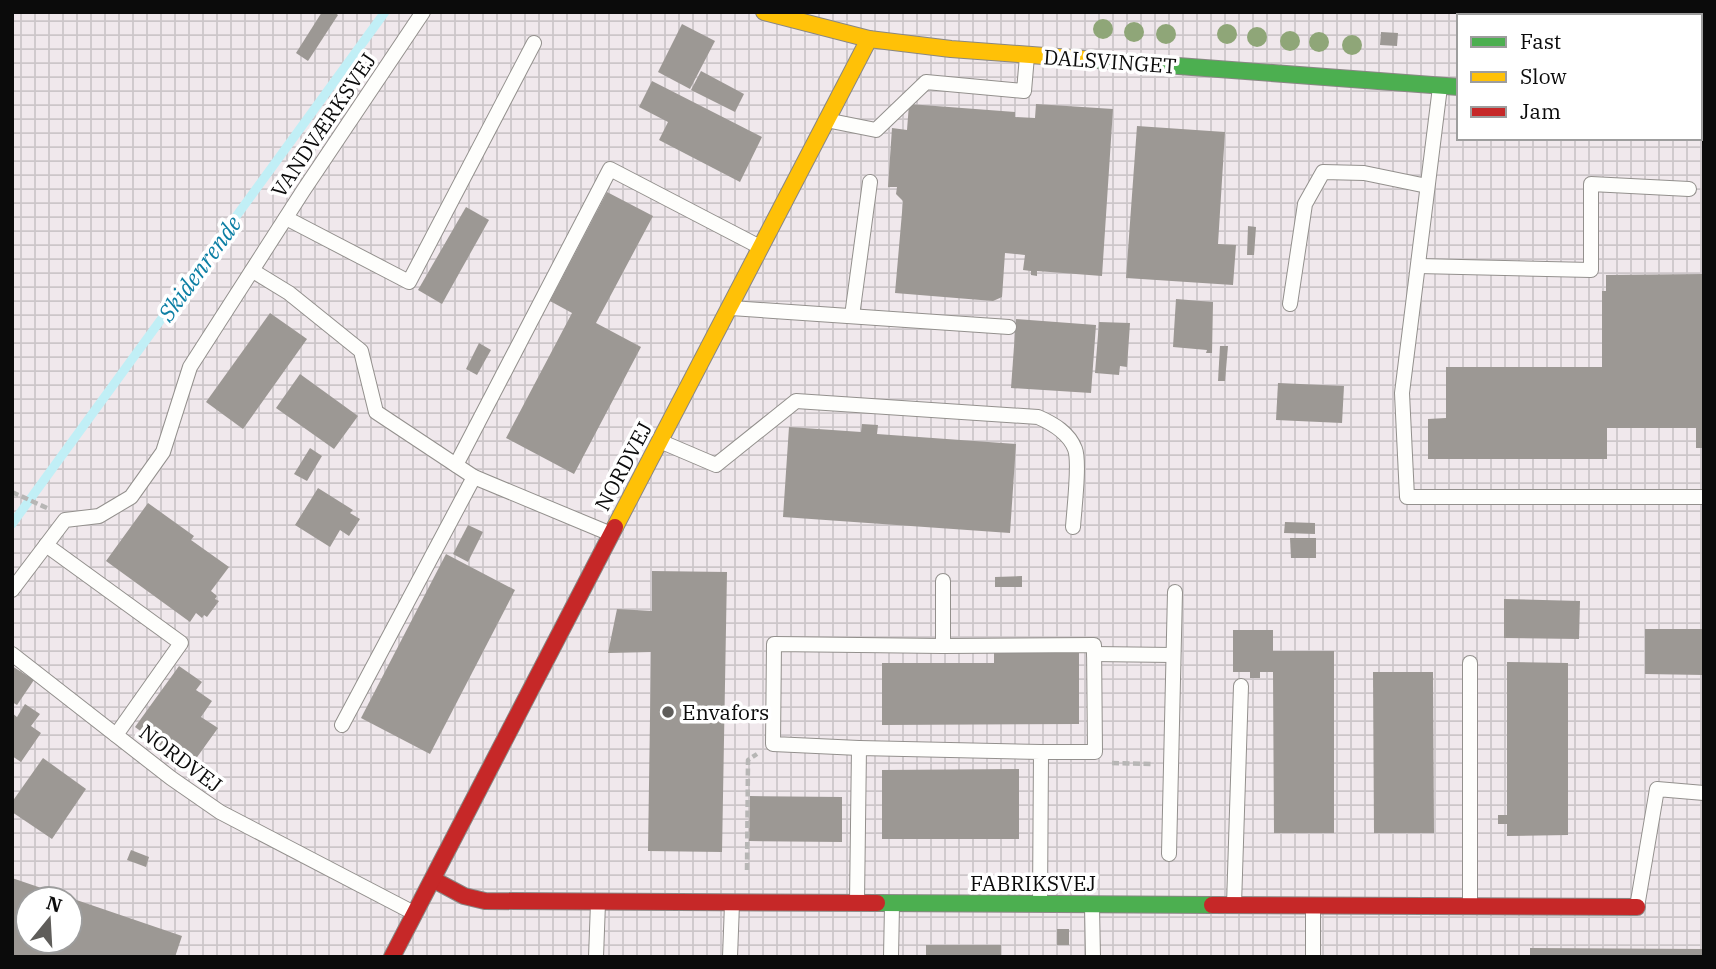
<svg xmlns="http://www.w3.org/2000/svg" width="1716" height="969" font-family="'IBM Plex Serif',serif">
<defs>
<pattern id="industrial-grid" width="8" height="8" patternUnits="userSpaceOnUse" patternTransform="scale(1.75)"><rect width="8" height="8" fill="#f0e8ec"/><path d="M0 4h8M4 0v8" fill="none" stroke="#ccc6c9"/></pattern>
</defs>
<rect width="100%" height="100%" fill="#faf5ee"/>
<path fill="url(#industrial-grid)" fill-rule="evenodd" d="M12,12h1692v945h-1692zM1459,16h241v122h-241zM28,899h42v42h-42z"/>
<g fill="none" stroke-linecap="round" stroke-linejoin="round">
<polyline stroke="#c1eff6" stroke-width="9" points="12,524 385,12"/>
</g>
<g fill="#9c9894" fill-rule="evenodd">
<polygon points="322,12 334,12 338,15 308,61 296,53"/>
<rect x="1509" y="12" width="103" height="4"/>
<polygon points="682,24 715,41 690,89 658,72"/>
<polygon points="1381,32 1398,33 1397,46 1380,45"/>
<polygon points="701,71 744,94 735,112 691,90"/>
<polygon points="652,81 762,137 740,182 659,140 668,122 639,107"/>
<polygon points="909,104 1015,112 1015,117 1035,118 1036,104 1113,109 1102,276 1037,271 1037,276 1031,275 1031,271 1023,270 1025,255 1005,253 1002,297 993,301 895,293 903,201 896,194 897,187 888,187 892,128 907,130"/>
<polygon points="1137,126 1225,132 1218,244 1236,245 1233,285 1126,278"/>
<polygon points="607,192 653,216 596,323 641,347 574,474 506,438 572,313 550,301"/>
<polygon points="466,207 489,220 442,304 418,290"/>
<polygon points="1248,226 1256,227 1254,255 1247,255"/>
<polygon points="1704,274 1704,448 1696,448 1696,428 1607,428 1607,459 1428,459 1428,419 1446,418 1446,367 1602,367 1602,291 1606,291 1606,275"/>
<polygon points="1176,299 1213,302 1212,353 1206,353 1207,350 1173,347"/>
<polygon points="270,313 307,339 243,429 206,402"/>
<polygon points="1016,319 1096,325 1091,393 1011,388"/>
<polygon points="1099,322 1130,323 1127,367 1120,366 1119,375 1095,373"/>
<polygon points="479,343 491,350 477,375 466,369"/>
<polygon points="1220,346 1228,346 1225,381 1218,381"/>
<polygon points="300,374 358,416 334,449 276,408"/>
<polygon points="1278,383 1344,386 1342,423 1276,420"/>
<polygon points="862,424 878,425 877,434 1016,444 1010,533 783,517 789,427 861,432"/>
<polygon points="310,448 322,456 307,481 294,474"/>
<polygon points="318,488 353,510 350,513 360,519 349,536 340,530 330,547 295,525"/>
<polygon points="148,503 194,536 191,540 229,567 211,591 217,596 215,599 219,601 207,617 204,615 202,618 196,613 190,622 106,561"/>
<polygon points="1285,522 1315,523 1315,534 1284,533"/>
<polygon points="468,525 483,532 468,562 453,554"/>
<polygon points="1290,538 1316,538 1316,558 1291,558"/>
<polygon points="446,554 515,590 430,754 361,718"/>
<polygon points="652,571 727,572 722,852 648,851 651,652 608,653 617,609 652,611"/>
<polygon points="1022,576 1022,587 995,587 995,577"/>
<polygon points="1504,599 1580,601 1579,639 1504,638"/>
<polygon points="1645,629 1704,629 1704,675 1645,674"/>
<polygon points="1233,630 1273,630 1273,651 1334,651 1334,833 1274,833 1273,672 1260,672 1260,678 1250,678 1250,672 1233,672"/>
<polygon points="994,653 1079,653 1079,724 882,725 882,663 994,663"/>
<polygon points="1507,662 1568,663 1568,835 1507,836 1507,824 1498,824 1498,815 1507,815"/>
<polygon points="12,666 34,680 17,705 12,702"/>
<polygon points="179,666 202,682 196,690 212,701 201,717 218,728 190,767 135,727"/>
<polygon points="1373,672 1433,672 1434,833 1374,833"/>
<polygon points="25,704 40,714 31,726 41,733 21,762 12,756 12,713 17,717"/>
<polygon points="43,758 86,789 52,839 12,812 12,802"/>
<polygon points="1019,769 1019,839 882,839 882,770"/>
<polygon points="750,796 842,797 842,842 749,841"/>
<polygon points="131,850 149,857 146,867 127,860"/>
<path d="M12,878l170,58 -7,21h-163zM28,899h42v42h-42z"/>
<rect x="1057" y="929" width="12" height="16"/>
<rect x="926" y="945" width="75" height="12"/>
<polygon points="1530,948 1704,949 1704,957 1530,957"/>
</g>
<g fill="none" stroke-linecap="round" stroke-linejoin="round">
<g stroke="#93908d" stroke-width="16">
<g id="lane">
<polyline points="1662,16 1662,12"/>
<polyline points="1440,87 1402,393 1407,497 1704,497"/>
<polyline points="831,121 876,130 926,82 1024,91 1027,56"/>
<polyline points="286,218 409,282 534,43"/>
<polyline points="1418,266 1591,270 1591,184 1689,189"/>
<polyline points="253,271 289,293 361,351 376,412 474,477 611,534"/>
<polyline points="1290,304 1305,204 1323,172 1364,173 1427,186"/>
<polyline points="731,308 1009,327"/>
<polyline points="852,316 870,182"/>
<path d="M662,442l54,23 80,-64 242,16c16,7 31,16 37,32 5,13 -1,62 -2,78"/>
<polyline points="456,465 610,169 760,247"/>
<polyline points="46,545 181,643 116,735"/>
<polyline points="12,590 65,520 99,516 131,497 163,452 190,367 303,191 423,12"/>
<polyline points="943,646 1094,645 1095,752 1041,752"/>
<polyline points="12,654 171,778 220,812 412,912"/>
<polyline points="1094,654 1173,655"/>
<polyline points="1470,663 1470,905"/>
<polyline points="342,725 474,477"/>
<polyline points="859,748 773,744 774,644 943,646 943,581"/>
<polyline points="1169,854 1175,592"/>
<polyline points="857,902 859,748 1041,752 1040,903"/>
<polyline points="1234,905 1241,686"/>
<polyline points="1092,906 1093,957"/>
<polyline points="1313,907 1313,957"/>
<polyline points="1637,907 1657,789 1704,793"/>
<polyline points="596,957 598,903"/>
<polyline points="730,957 732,904"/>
<polyline points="891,957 892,906"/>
</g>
</g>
<g stroke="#93908d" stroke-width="30">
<polyline id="street" points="1700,112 1704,113"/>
</g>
<g stroke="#898784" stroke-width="18">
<g id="fast">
<polyline points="1084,59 1459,87"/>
<polyline points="877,903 1212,905"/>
</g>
</g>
<g stroke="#898784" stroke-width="18">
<g id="slow">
<polyline points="764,12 869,39 951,49 1084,59"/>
<polyline points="615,527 869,39"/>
</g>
</g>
<g stroke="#898784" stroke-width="18">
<g id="jam">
<polyline points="434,880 464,896 485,901 877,903"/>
<polyline points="1212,905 1637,907"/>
<polyline points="392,957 615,527"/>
</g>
</g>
<g stroke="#b7b6b5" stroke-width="4.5" stroke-dasharray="7 3.5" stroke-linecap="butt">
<polyline points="12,492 49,509"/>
<polyline points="1112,763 1152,764"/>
<polyline points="747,870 748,760 757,754"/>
</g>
<use href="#lane" stroke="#fefefc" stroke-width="14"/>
<use href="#street" stroke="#fefefc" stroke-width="28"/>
<use href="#fast" stroke="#4caf50" stroke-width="16"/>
<use href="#slow" stroke="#ffc107" stroke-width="16"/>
<use href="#jam" stroke="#c62828" stroke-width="16"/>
</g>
<g fill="#8fa678">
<circle cx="1103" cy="29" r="10"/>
<circle cx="1134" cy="32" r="10"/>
<circle cx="1166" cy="34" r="10"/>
<circle cx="1227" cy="34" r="10"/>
<circle cx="1257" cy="37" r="10"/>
<circle cx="1290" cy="41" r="10"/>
<circle cx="1319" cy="42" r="10"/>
<circle cx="1352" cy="45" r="10"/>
</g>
<circle fill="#5f5d5a" stroke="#fff" stroke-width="2.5" cx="668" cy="712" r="7"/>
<g text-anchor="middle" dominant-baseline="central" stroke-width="7" stroke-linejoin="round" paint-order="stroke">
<g font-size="21" fill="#0b0b0b" stroke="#fff">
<text transform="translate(1110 61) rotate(4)">DALSVINGET</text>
<text transform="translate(323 125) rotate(-56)">VANDVÆRKSVEJ</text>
<text transform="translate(623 466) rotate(-62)">NORDVEJ</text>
<text transform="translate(181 758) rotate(37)">NORDVEJ</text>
<text x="1033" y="883">FABRIKSVEJ</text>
</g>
<g font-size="21" fill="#0b0b0b" stroke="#fff" text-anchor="start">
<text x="682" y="712">Envafors</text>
</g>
<g font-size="23" font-style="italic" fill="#0d7fa4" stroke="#fff">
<text transform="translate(199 268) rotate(-54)">Skidenrende</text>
</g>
</g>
<rect width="1716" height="969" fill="none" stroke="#0b0b0b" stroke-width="28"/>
<rect x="1457" y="14" width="245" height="126" fill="#ffffff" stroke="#9d9d9d" stroke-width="2"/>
<rect x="1471" y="37" width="35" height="10" fill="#4caf50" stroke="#9d9d9d" stroke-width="2"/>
<text x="1520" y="49" font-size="21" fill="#0b0b0b">Fast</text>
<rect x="1471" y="72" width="35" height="10" fill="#ffc107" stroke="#9d9d9d" stroke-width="2"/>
<text x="1520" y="84" font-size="21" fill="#0b0b0b">Slow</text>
<rect x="1471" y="107" width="35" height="10" fill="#c62828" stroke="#9d9d9d" stroke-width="2"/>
<text x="1520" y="119" font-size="21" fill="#0b0b0b">Jam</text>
<g transform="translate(49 920) rotate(18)"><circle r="33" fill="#ffffff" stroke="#9d9d9d" stroke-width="2"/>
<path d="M0-5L12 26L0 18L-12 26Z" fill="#5f5d5a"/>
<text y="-10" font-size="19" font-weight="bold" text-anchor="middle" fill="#0b0b0b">N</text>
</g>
</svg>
